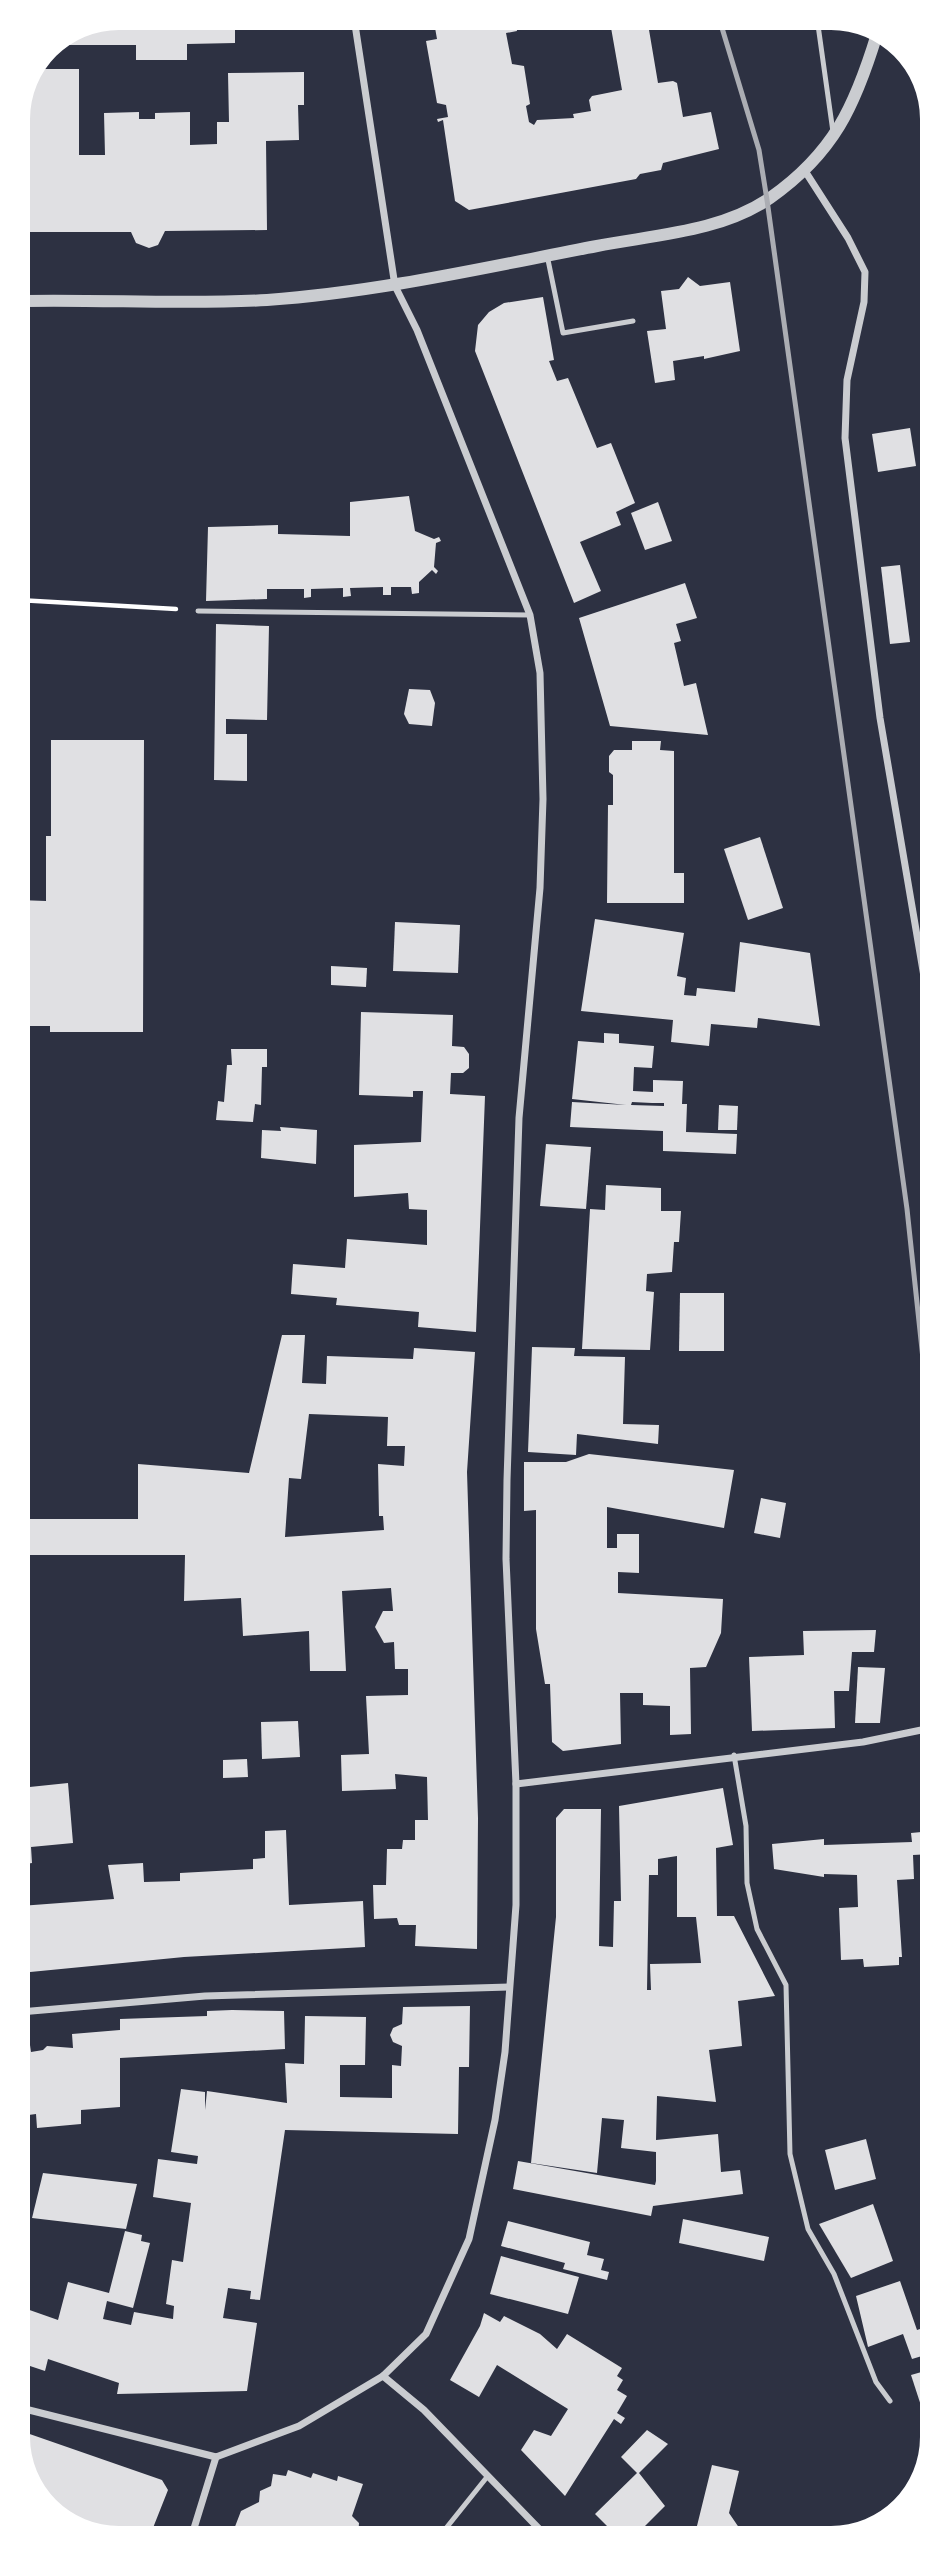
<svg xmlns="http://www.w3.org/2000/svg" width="950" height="2556" font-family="Signika,sans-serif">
<rect width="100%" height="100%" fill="#2d3142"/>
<g fill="#e0e0e3" fill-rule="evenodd">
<polygon points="119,18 235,18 235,43 187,44 187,60 136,60 136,45 59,45 59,42"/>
<polygon points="436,18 515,18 517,31 506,33 512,64 524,66 530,104 526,106 529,122 534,125 537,120 574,118 573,114 591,111 589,100 592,96 622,90 610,22 607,24 606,18 647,18 658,83 673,81 677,83 683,117 711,112 719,149 663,163 661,170 640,174 636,179 469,210 455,201 443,120 438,122 437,119 448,117 446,105 437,103 426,41 437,39 434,22"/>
<polygon points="37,69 79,69 79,155 105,155 104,113 139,112 139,119 155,119 155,113 190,112 190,145 217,144 217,122 229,122 228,73 304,72 304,105 298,105 299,140 266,141 267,230 165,231 158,245 149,248 136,243 131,232 30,232 26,95 29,95"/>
<polygon points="927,165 929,165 929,216 925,215"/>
<polygon points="925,230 929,231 929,245 924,244"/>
<polygon points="688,277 700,286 730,282 740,351 704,359 704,356 673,361 675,380 655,383 647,331 666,329 661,291 679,289"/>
<polygon points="543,297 554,360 549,361 557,381 568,378 597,448 611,443 635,503 616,512 621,525 580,542 601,591 574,603 475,351 478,325 489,312 504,303"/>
<polygon points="910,428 916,466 878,472 872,434"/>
<polygon points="409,496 415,531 434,539 439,537 441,541 436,543 434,567 438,571 436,574 432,570 419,582 419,593 412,594 411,587 391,587 391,595 383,595 383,587 350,588 351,596 343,597 343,588 311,589 311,597 304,598 304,589 267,589 267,599 206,601 208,527 278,525 278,534 350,536 350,502"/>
<polygon points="658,502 672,541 645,550 631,513"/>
<polygon points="900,565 910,642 890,644 881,567"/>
<polygon points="685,583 697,618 676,624 681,641 674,643 684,686 696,683 708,735 610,726 579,618"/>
<polygon points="216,624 269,626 267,720 226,719 226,734 247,734 247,781 214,780"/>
<polygon points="409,689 430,690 435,703 432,726 409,724 404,714"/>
<polygon points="51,740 144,740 143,1032 50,1032 50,1026 19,1026 19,900 46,901 46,836 51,836"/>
<polygon points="632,741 661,741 660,750 674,751 674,873 684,873 684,903 607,903 608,805 613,805 613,775 609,772 609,756 614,750 632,750"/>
<polygon points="760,837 783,908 748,920 724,849"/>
<polygon points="595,919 684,933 677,976 686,978 684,995 696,996 697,988 735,992 740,942 810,953 820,1026 758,1018 757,1028 711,1024 709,1046 671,1042 673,1020 581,1011"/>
<polygon points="395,922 460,925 458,973 393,971"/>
<polygon points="331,966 367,968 366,987 331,985"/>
<polygon points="361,1012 453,1015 452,1046 464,1047 469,1054 469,1068 463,1073 451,1073 450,1094 485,1096 476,1332 418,1327 419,1312 336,1305 337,1298 291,1294 293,1264 345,1268 347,1239 427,1245 427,1210 409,1209 408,1193 354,1197 354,1145 421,1142 423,1091 413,1091 413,1097 359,1095"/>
<path d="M604,1033l15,1v9l35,3 -2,22 -18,-1 -1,24 20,1v-12l30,1 -1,23h5l-1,28 51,2 -1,20 -73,-3v-20l-93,-4 2,-25 54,3 -54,-6 6,-58 26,2zM632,1102l20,1h12v3l-33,-1z"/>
<polygon points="231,1049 267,1049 267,1067 262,1067 261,1105 255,1104 253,1122 216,1120 218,1101 224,1102 227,1065 232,1065"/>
<polygon points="719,1105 738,1106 737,1130 718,1130"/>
<polygon points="280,1127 317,1130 316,1164 261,1158 262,1130 281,1131"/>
<polygon points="546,1144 591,1147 586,1209 540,1206"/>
<polygon points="606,1185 661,1188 661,1211 681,1211 679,1242 674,1242 672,1272 647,1274 646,1291 654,1292 650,1350 582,1349 590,1209 605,1210"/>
<polygon points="680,1293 724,1293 724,1351 679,1351"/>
<path d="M282,1335h23l-3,48 24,1 1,-28 86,3 1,-11 61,4 -8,120 11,346 -1,131 -62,-3 1,-21h-17l-2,-7 -23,1 -1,-34h13l1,-36h15l1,-9h12v-20h13l-1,-43 -32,-3 1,15 -54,2 -1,-36 28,-1 -3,-58 42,-1v-26h-13l-1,-27 -10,1 -9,-16 8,-16h10l-2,-23 -49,3 4,80h-36l-1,-40 -66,5 -2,-38 -57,3 1,-46h-165v-36h118v-55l111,9zM309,1414l79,3 -1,29h18l-1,20 -26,-2 1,52h4l1,14 -99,7 4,-59 12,1z"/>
<polygon points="532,1347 575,1348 574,1356 625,1357 623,1424 659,1425 658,1444 577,1434 576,1455 528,1452"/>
<polygon points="589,1454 734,1470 724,1528 607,1507 607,1548 617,1548 617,1534 639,1534 639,1573 618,1572 618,1593 723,1599 721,1633 706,1667 690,1668 691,1734 670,1735 670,1706 643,1705 643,1693 620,1693 621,1744 563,1751 552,1742 550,1684 545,1684 536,1629 536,1510 524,1511 524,1462 566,1462"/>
<polygon points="761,1498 786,1503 780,1538 754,1533"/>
<polygon points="876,1630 874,1652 852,1652 849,1691 834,1691 835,1728 752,1731 749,1657 804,1655 803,1631"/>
<polygon points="858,1667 885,1668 880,1723 855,1723"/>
<polygon points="298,1721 300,1757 262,1759 261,1722"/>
<polygon points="247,1759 248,1777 223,1778 223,1760"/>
<polygon points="68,1783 73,1843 31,1847 32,1863 20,1865 20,1788"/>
<path d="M723,1788l10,57 -17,3 1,68h17l41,80 -37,5 4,45 -33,4 7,52 -59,-6 -1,44 62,-6 3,38 19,-2 3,24 -90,12 -2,10 -138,-27 5,-28 137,24 1,-4v-29l-35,-4 3,-28 -22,-2 -5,55 -66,-10 25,-246v-99l8,-9h37l-2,137 14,1 1,-46h7l-2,-95zM677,1856v61h19l5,46 -51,1 1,26h-4l2,-115h9v-16z"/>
<polygon points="286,1830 289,1905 363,1901 365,1947 184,1957 20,1973 20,1906 114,1899 108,1865 143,1863 144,1882 180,1881 180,1873 253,1869 253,1859 265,1858 265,1831"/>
<polygon points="932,1831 932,1854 913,1855 914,1879 897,1880 902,1957 899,1957 899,1965 864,1967 863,1959 841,1960 839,1908 858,1907 857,1875 824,1874 824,1877 774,1869 772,1844 824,1839 824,1845 912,1842 911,1833"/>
<polygon points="470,2006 469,2067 459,2067 458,2134 285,2130 260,2300 250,2299 251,2291 228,2288 223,2318 257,2323 247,2391 117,2394 119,2383 48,2359 45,2371 21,2363 21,2307 58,2320 68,2282 109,2293 125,2231 142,2235 141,2241 150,2243 133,2308 107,2301 103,2319 131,2325 134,2312 173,2319 174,2306 166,2304 172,2260 183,2262 191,2203 153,2197 158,2159 197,2164 198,2156 171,2152 181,2089 205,2092 205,2110 207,2091 287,2103 285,2063 304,2064 305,2016 366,2017 365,2065 340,2065 340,2097 392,2098 392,2065 401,2066 402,2046 393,2042 390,2035 393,2028 402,2024 403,2007"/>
<polygon points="232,2010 284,2011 285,2049 120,2058 120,2107 81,2110 81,2124 37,2128 36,2114 21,2116 20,2039 29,2038 31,2052 43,2050 47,2046 73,2048 72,2034 120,2030 120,2019 207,2016 207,2011"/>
<polygon points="866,2139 876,2179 835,2190 825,2150"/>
<polygon points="43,2173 137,2184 126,2229 32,2218"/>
<polygon points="873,2204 893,2261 851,2278 819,2224"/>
<polygon points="683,2219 769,2237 764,2261 679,2243"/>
<polygon points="508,2221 590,2242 587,2255 604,2259 601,2270 609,2272 607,2280 563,2269 565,2263 501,2246"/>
<polygon points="501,2256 579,2277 568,2314 490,2294"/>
<polygon points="900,2281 917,2330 932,2325 932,2353 912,2359 903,2334 868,2347 856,2296"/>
<polygon points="21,2286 27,2288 22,2307 21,2307"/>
<polygon points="484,2313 500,2322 504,2316 540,2334 557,2349 567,2334 622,2368 617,2376 623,2380 617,2390 627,2396 617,2413 625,2418 621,2424 614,2419 565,2496 521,2450 534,2430 551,2436 568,2409 497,2365 479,2397 450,2380 480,2326"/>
<polygon points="932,2369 932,2419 926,2421 911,2375"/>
<polygon points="647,2430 668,2444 639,2473 665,2506 635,2536 617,2536 595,2514 637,2473 621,2457"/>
<polygon points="21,2431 162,2480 168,2490 149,2538 112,2538 52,2514 59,2504 50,2501 48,2506 21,2464"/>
<polygon points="712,2465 739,2471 729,2513 744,2535 695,2534"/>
<polygon points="288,2470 311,2478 313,2473 337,2481 338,2476 363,2484 352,2516 359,2523 358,2537 231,2537 241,2511 259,2502 260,2491 271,2486 273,2474 286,2476"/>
</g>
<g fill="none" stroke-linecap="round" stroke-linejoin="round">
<polyline stroke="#fff" stroke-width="4.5" points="18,600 176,609"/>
<g stroke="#caccd0" stroke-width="5">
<polyline points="817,18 833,132"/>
<polyline points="547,255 563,333 633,321"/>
<polyline points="198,611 530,615"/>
<polyline points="734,1755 746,1826 747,1883 757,1929 786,1985 790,2154 808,2229 834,2274 876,2382 890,2401"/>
<polyline points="439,2537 487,2477"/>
</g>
<g stroke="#caccd0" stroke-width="7">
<polyline points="805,171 848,238 865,272 864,302 847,380 845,438 880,718 930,1012"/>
<polyline points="516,1784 863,1742 931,1728"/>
<polyline points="20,2012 205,1996 509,1987"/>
<polyline points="383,2376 424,2410 546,2536"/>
<polyline points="21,2408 216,2457 299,2426 383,2376 426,2334 469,2239 495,2120 505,2052 516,1905 516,1784 506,1559 507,1480 519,1118 540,888 543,799 540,673 530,615 417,330 395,286 354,18"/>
<polyline points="191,2538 216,2457"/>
</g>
<path stroke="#caccd0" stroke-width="12" d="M18,301c83,-2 167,4 249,-1 112,-8 220,-33 330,-54 56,-11 124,-14 173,-48 64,-45 85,-92 107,-164"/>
<polyline stroke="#abadb3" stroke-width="5" points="719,18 759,150 767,200 907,1209 931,1434"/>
</g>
<path d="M0 0H950V2556H0ZM119 30H831A89 89 0 0 1 920 119V2437A89 89 0 0 1 831 2526H119A89 89 0 0 1 30 2437V119A89 89 0 0 1 119 30Z" fill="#fff" fill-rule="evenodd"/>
</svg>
